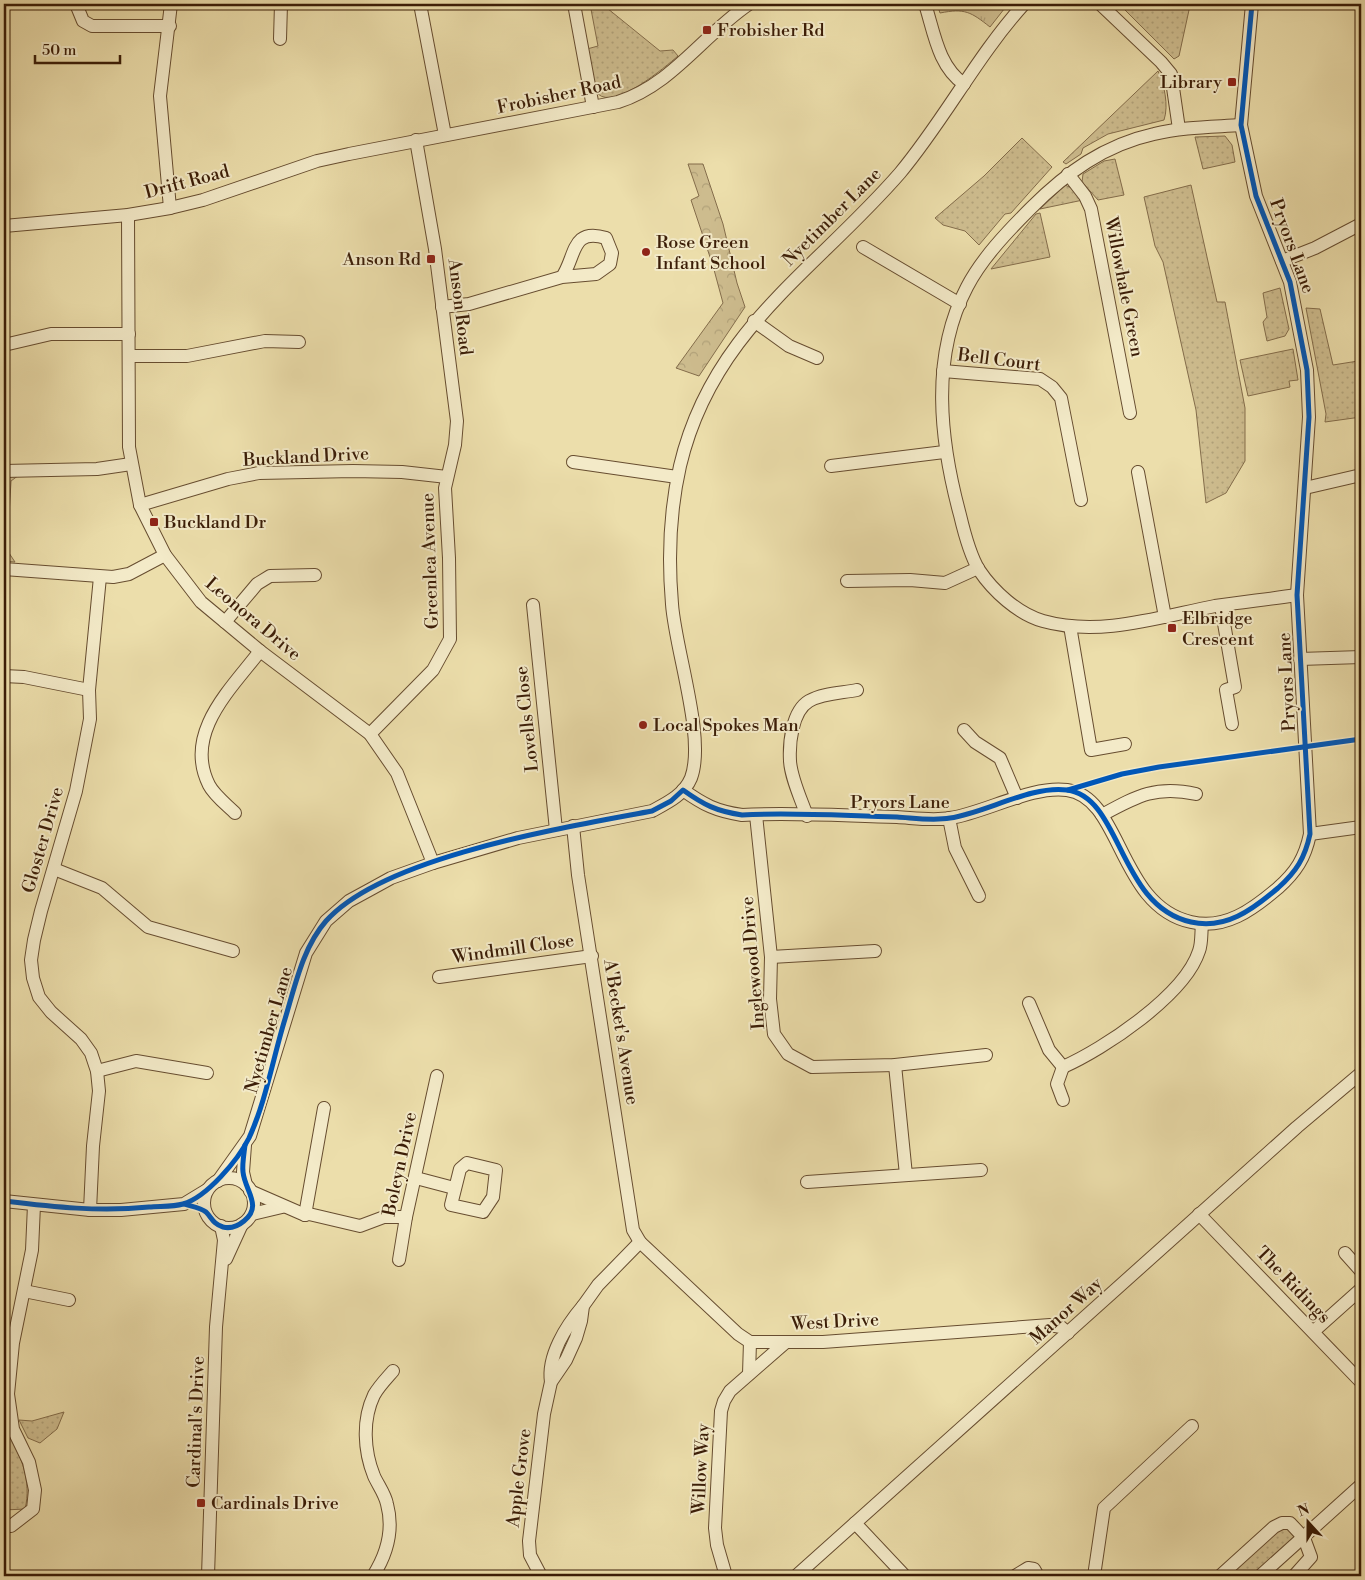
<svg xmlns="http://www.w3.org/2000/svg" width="1365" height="1580" font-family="'Libre Bodoni',serif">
<defs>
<pattern id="grass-dots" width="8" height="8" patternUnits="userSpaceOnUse" patternTransform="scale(1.25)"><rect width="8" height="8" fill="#cebd8f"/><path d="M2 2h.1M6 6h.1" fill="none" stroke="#b2a27a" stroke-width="1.8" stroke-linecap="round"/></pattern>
<pattern id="forest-crowns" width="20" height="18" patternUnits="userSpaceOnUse" patternTransform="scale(1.25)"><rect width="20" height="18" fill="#cebd8f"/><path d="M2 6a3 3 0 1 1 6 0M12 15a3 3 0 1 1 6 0" fill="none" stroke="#b2a27a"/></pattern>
<pattern id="park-tufts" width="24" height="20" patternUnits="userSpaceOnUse" patternTransform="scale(1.25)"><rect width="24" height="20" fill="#cebd8f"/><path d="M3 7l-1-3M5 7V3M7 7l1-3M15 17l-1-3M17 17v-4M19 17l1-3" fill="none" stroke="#b2a27a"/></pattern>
</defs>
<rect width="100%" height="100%" fill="#ecdeab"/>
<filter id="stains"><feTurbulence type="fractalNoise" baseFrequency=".004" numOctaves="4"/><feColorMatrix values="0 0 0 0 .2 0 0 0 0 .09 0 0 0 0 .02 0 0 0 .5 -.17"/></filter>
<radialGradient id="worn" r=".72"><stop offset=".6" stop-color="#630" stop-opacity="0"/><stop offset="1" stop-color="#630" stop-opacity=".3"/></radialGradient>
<g fill="url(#grass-dots)" stroke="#846d4b">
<path d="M590,4h12l58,47 13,-1 5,6c-13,11 -63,54 -80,38 -9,-9 -9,-33 -11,-45l11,-3z"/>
<polygon points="1119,4 1188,4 1189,10 1179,56 1174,59"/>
<path d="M1158,71c6,13 11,34 6,49l-56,14 -25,14 -2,6 -15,10 -3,-2z"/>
<polygon points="1225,136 1232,145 1235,162 1203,169 1195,137"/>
<polygon points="1022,138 1052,167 1011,213 1005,214 979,245 965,231 943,225 935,218 984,176"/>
<polygon points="1115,159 1124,195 1098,200 1082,182 1083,174 1104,161"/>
<polygon points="1065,185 1076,190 1083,200 1040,209"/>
<polygon points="1191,185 1217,302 1225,302 1245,408 1245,461 1226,493 1206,503 1196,410 1163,262 1155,246 1144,197"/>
<polygon points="1040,213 1050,257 991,269 1036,214"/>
<polygon points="1280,288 1289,329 1285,336 1267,341 1263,322 1267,317 1263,293"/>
<polygon points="1306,308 1320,309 1333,365 1358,361 1361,370 1361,417 1325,422 1326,414"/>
<polygon points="1293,349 1298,380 1289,381 1290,387 1248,396 1240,360"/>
<polygon points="64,1412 57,1429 40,1443 28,1438 19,1420 32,1421"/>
<path d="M5,1431c16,21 27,51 20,78l-21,1z"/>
<polygon points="1288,1528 1295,1538 1253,1576 1227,1576 1278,1529"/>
</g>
<polygon fill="url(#forest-crowns)" stroke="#846d4b" points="688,164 703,164 723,224 737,283 745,307 699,376 676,368 723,303 713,266 691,200 699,196"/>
<g fill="url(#park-tufts)" stroke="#846d4b">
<path d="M937,4h71l-18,23c-19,-15 -25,-19 -50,-14z"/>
<polygon points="4,475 19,475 11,481 7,550 15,562 4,561"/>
</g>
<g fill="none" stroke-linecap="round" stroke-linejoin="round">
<g stroke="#674d30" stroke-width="14">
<g id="minor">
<polyline points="76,4 83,21 92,26 170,26"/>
<polyline points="420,4 445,135"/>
<polyline points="574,4 593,107"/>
<path d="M925,4c9,28 13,62 39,80"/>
<polyline points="1100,4 1161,62 1171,74 1179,129"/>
<polyline points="280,39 281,4"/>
<path d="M1241,125c-29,2 -59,2 -87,9 -50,11 -88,39 -123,74 -23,23 -49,50 -64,79 -37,70 -27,154 -7,228 4,17 10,40 19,55 14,21 39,44 64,51 57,16 116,-4 172,-15 27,-4 55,-7 82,-11"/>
<polyline points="1068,174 1085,196 1091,209 1130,413"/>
<polyline points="170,208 160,96 171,4"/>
<polyline points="128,215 129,447 140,505 165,555 201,602 260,651 370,734 397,773 433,863"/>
<path d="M4,226l124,-11 42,-7 33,-8 114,-39 32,-7 269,-52c54,-17 85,-67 131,-98"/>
<polyline points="863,247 960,304"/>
<polyline points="1282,261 1315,248 1361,224"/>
<path d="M442,307l27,-3 93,-27 34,-3 14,-10 2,-11 -6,-15c-35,-11 -30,19 -44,39"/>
<polyline points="754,321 789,346 817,358"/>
<polyline points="4,345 51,334 129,334"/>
<polyline points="129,356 187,356 265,341 299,342"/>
<polyline points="943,371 1040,379 1052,387 1061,398 1081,500"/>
<polyline points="573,462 677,477"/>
<polyline points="831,466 944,452"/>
<polyline points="4,471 97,469 131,464"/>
<polyline points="1138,472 1165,617"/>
<polyline points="1305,488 1361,475"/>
<polyline points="140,505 228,479 259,473 353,471 402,472 447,477"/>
<polyline points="4,569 113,577 129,574 165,555"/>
<polyline points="847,581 910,580 945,583 978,568"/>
<polyline points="533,605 556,830"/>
<polyline points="1221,606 1235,687 1226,690 1232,724"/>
<polyline points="225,622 257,584 270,576 315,575"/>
<polyline points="1070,626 1091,750 1125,744"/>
<polyline points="1300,659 1361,657"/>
<polyline points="4,676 24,677 89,690"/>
<polyline points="964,730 975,742 1000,758 1017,798"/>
<polyline points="370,734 433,670 450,639 449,558 445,488 455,445 457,421 435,249 416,140"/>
<path d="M683,790c21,15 33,21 59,25 51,-3 104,1 155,2 17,1 36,4 53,1 35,-5 82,-33 117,-28 55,7 51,116 124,132 34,8 61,-12 87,-34 18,-16 27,-30 32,-54l-13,-239 12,-178 -2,-47 -17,-88 -34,-86 -15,-71 11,-121"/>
<path d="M235,813c-8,-8 -21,-18 -26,-28 -26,-52 22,-96 51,-134"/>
<polyline points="756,815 771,957 770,999 774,1034 788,1054 812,1067 895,1065 986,1055"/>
<path d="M1102,815c35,-19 54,-30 94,-21"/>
<path d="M807,816c-6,-17 -16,-38 -17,-55 -1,-18 2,-50 19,-60 14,-8 33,-8 48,-11"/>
<polyline points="949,818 955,848 979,896"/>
<polyline points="573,826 578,875 633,1230 640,1242 738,1334 750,1342 823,1342 1050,1325 1061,1327 1068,1333"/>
<polyline points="1310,834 1361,827"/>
<polyline points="54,869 102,888 148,927 233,951"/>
<polyline points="771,957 875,951"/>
<polyline points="439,977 592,956"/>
<path d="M1029,1003l20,47 14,17c41,-18 122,-72 136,-116 3,-8 2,-18 3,-27"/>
<polyline points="895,1065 906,1175"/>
<polyline points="97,1071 136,1061 207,1073"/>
<polyline points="1063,1100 1057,1084 1063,1067"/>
<polyline points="245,1145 243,1172 246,1185"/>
<polygon points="467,1163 496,1170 493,1197 483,1212 451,1205 460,1169"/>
<polyline points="416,1178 454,1188"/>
<circle cx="229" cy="1203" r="25"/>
<path d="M218,1181l32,-45 56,-183 20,-32 23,-20 22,-12 20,-11 42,-15 85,-25 134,-27c15,-8 32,-16 39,-33 15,-40 -16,-129 -19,-174 -4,-46 -2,-94 8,-138 32,-136 135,-195 220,-293 45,-54 77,-117 124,-169"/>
<polyline points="807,1182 981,1170"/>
<polyline points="250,1191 305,1215 309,1214 360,1226 384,1217 406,1217"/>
<polyline points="4,1201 90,1210 121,1210 184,1204 207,1190"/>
<polyline points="90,1210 93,1146 99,1091 97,1071 91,1053 81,1039 51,1012 39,997 33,978 31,960 34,940 41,911 76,791 90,719 89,690 100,577"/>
<polyline points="252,1214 282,1207"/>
<polyline points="1199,1214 1361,1382"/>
<polyline points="305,1215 324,1108"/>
<polyline points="1345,1253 1361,1271"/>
<polyline points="226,1259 242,1224"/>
<polyline points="399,1260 406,1217 437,1076"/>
<polyline points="24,1291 69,1300"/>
<polyline points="1314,1331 1361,1289"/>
<polyline points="749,1374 750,1342"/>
<path d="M551,1382c-4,-26 15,-56 32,-76"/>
<polyline points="855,1523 905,1576"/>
<polyline points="4,1526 11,1526 33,1509 35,1490 29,1462 13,1429 8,1394 13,1343 32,1250 34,1205"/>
<polyline points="208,1576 216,1327 224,1240 221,1226"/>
<path d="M373,1576c14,-22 21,-46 14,-72 -2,-10 -9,-19 -13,-28 -10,-25 -12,-56 0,-81 5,-9 13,-17 19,-24"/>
<polyline points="541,1576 530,1555 529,1541 544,1414 551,1382 566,1360 576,1338 581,1321 583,1306 598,1285 640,1242"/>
<polyline points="726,1576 717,1545 715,1528 721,1411 724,1401 730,1391 785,1343"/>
<polyline points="796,1576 1297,1127 1361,1073"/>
<polyline points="1015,1576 1028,1568 1034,1569 1038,1576"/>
<polyline points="1094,1576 1104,1508 1192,1426"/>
<polyline points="1220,1576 1274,1527 1282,1523 1290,1523 1304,1538 1311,1557 1294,1576"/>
<polyline points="1260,1576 1361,1485"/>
</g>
</g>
<use href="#minor" stroke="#f3eac8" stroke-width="12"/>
<g stroke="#f3eac8" stroke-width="8">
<g id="cycleway">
<polyline points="1068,790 1122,774 1159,767 1361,739"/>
<path d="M4,1201c50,6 95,11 145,6 11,-1 24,0 34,-3 24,-7 55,-44 66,-66 17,-37 24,-80 36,-119 10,-33 18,-72 41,-98 58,-65 241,-94 326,-110l19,-10 12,-11c21,15 33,21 59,25 51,-3 104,1 155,2 17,1 36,4 53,1 35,-5 82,-33 117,-28 55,7 51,116 124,132 34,8 61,-12 87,-34 18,-16 27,-30 32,-54l-13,-239 12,-178 -2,-47 -17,-88 -34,-86 -15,-71 11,-121"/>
<path d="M184,1204c6,2 17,4 22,8 6,6 7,12 17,15 8,2 15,-1 21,-6 19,-15 1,-30 -1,-49 -1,-8 1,-18 2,-27"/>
</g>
</g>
<use href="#cycleway" stroke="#0057b8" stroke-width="5"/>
</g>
<g fill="#8f2418" stroke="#f3eac8" stroke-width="2">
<rect x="702" y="25" width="10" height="10" rx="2.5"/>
<rect x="1227" y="77" width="10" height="10" rx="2.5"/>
<circle cx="646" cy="252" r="5"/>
<rect x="426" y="254" width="10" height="10" rx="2.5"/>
<rect x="149" y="517" width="10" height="10" rx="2.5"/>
<rect x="1167" y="623" width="10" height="10" rx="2.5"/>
<circle cx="643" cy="725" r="5"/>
<rect x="196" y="1498" width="10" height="10" rx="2.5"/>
</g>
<g text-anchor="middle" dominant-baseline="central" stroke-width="4" stroke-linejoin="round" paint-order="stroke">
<g font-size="18" fill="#3b1d07" stroke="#f3eac8" text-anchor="start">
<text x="717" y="30">Frobisher Rd</text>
<text x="1222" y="82" text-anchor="end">Library</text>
<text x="656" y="242">Rose Green<tspan x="656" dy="21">Infant School</tspan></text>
<text x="421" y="259" text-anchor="end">Anson Rd</text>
<text x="164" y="522">Buckland Dr</text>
<text x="1182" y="618">Elbridge<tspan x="1182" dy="21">Crescent</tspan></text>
<text x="653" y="725">Local Spokes Man</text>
<text x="211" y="1503">Cardinals Drive</text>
</g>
<g font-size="18" fill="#3b1d07" stroke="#f3eac8">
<text transform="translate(559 95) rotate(-12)">Frobisher Road</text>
<text transform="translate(187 182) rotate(-15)">Drift Road</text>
<text transform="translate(832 217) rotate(-45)">Nyetimber Lane</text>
<text transform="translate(1292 246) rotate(70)">Pryors Lane</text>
<text transform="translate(1124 287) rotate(79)">Willowhale Green</text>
<text transform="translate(460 307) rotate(83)">Anson Road</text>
<text transform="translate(999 360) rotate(7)">Bell Court</text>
<text transform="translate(306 457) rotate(-3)">Buckland Drive</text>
<text transform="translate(430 561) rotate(-92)">Greenlea Avenue</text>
<text transform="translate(253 619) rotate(40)">Leonora Drive</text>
<text transform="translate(1287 682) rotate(-93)">Pryors Lane</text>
<text transform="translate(527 719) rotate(-96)">Lovells Close</text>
<text x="900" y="802">Pryors Lane</text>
<text transform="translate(43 840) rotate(-74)">Gloster Drive</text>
<text transform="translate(513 949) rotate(-8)">Windmill Close</text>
<text transform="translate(753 963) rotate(-95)">Inglewood Drive</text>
<text transform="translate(269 1030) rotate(-74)">Nyetimber Lane</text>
<text transform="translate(621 1032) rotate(81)">A'Becket's Avenue</text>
<text transform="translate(400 1164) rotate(-78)">Boleyn Drive</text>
<text transform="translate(1293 1285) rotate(46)">The Ridings</text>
<text transform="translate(1066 1311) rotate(-42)">Manor Way</text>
<text transform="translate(835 1322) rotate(-3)">West Drive</text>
<text transform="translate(196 1422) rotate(-88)">Cardinal's Drive</text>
<text transform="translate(701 1469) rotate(-87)">Willow Way</text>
<text transform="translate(519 1478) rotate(-83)">Apple Grove</text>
</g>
</g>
<rect width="1365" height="1580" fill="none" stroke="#ecdeab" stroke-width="20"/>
<rect x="5" y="5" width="1355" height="1570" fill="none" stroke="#3b1d07" stroke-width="2.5"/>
<rect x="10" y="10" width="1345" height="1560" fill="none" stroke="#3b1d07"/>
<g transform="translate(1308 1522) rotate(339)" stroke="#f3eac8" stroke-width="4" paint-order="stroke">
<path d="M0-4L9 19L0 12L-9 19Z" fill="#3b1d07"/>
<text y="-8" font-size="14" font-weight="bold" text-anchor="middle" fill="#3b1d07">N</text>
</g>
<path d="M35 55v8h85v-8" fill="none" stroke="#3b1d07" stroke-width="2.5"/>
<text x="42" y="55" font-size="15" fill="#3b1d07" stroke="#f3eac8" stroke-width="4" paint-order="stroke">50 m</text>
<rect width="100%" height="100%" filter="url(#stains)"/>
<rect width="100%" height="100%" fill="url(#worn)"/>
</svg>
